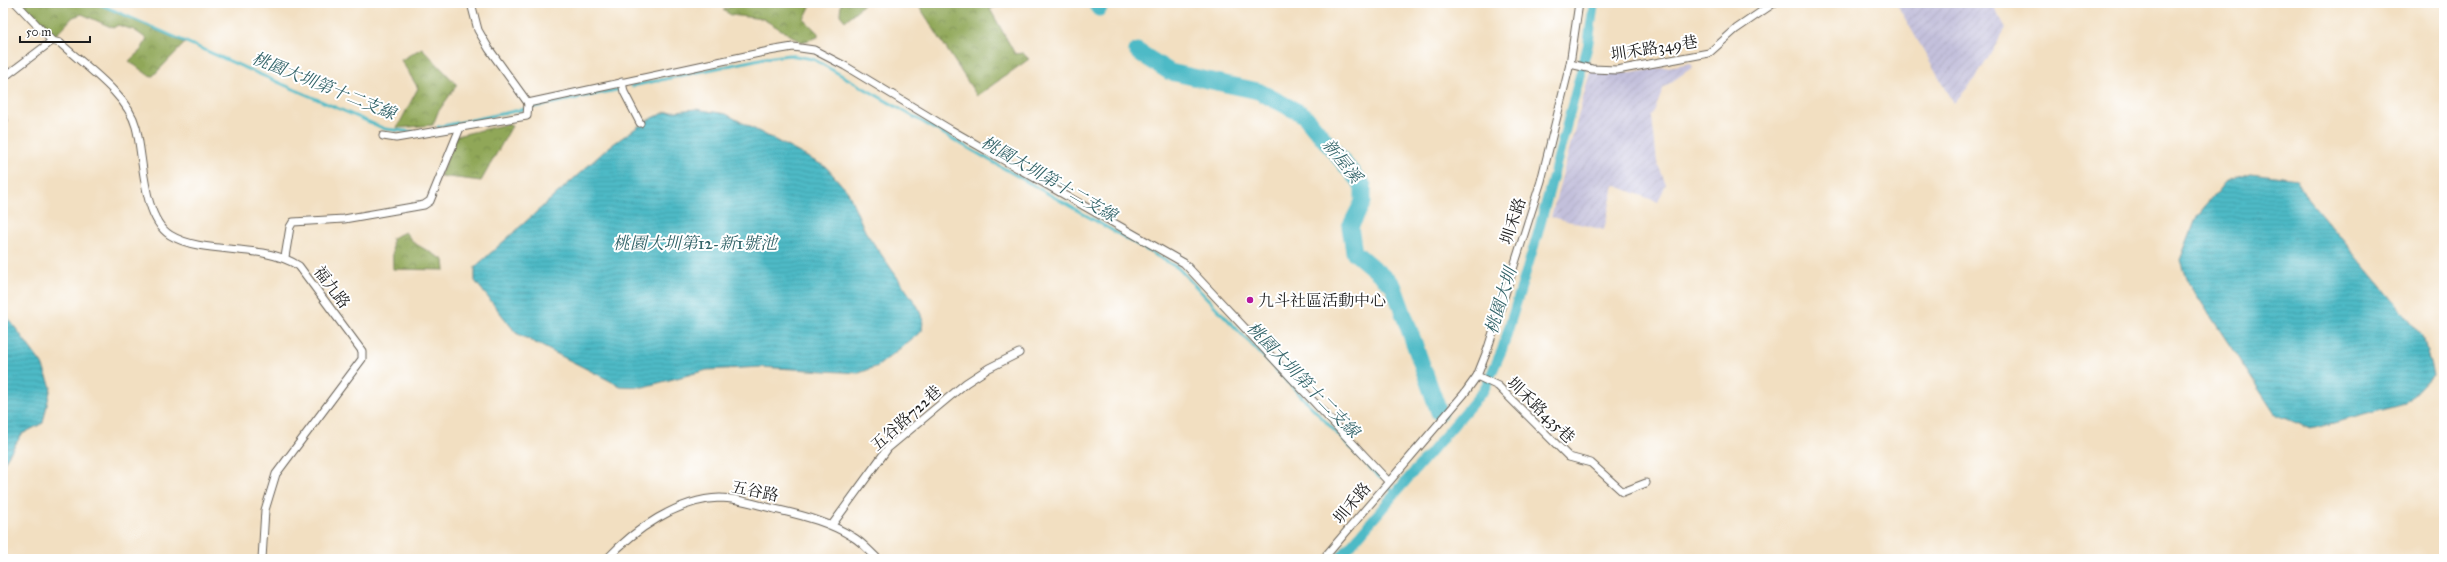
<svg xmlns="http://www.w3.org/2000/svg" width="2447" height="562" font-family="'IM FELL Great Primer','Noto Serif TC',serif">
<defs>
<pattern id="industrial-furrows" width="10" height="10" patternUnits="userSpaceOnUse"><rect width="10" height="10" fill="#c3c0db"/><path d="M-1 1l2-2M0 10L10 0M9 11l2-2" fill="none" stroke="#a7a4bb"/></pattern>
<pattern id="forest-crowns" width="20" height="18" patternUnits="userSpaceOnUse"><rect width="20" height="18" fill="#90a759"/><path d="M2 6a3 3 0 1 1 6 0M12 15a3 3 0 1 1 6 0" fill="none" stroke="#758749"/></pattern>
<pattern id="water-rules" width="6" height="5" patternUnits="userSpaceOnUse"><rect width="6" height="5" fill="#4dbac6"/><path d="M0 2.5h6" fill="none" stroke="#439faa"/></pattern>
</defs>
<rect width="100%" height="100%" fill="#fff"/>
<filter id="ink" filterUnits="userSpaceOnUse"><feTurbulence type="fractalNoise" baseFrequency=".025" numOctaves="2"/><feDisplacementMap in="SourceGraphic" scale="8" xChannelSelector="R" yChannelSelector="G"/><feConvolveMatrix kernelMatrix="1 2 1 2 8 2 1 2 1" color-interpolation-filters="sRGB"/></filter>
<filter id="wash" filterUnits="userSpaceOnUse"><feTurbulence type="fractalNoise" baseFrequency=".012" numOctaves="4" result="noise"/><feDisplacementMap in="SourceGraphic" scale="16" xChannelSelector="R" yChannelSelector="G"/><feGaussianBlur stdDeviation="0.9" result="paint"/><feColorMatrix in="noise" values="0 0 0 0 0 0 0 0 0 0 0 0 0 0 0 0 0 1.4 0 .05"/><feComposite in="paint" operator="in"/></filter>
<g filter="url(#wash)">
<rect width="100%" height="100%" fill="#f2dfc1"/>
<g fill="url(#industrial-furrows)">
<polygon points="1896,3 1992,3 2006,28 1976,78 1954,103"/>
<polygon points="1691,63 1693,67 1664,87 1652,117 1657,162 1666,184 1658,202 1614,185 1604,230 1551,217 1590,72 1631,73"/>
</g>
<g fill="url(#forest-crowns)" stroke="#56623a">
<polygon points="17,3 96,3 185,43 153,76 148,75 129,61 141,50 147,39 134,30 118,25 113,28 82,14 73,17 56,35 51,33"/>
<polygon points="739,3 812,3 804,19 818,33 818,37 802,42 763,19 731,15 723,10"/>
<polygon points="841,3 865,3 845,21 840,15"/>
<polygon points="917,3 999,3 998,6 990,9 1015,54 1023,53 1029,59 977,96"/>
<polygon points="422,48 457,85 438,112 433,125 397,128 418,88 401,60"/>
<polygon points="507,124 512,126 481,181 440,176 456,136"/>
<polygon points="405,232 414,243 444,260 445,270 393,269 392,238"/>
</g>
<g fill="url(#water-rules)" stroke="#346b71">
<polygon points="696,109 726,114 826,167 848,192 865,231 918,307 923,320 922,331 878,366 859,373 760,367 707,370 643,387 620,386 516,333 475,281 475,267 609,147 646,121 666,112"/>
<polygon points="2250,173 2297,179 2305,195 2423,336 2433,375 2405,404 2311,429 2275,414 2186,279 2180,260 2197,216 2225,182"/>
<polygon points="3,311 42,364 51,387 43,423 22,434 3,464"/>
</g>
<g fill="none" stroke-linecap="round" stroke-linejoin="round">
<g stroke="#4dbac6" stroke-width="3">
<polyline points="97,3 385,129 413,132"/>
<polyline points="632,86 765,58 789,55 813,59 1178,268 1380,478"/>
<polyline points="438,127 621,89"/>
<polyline points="1387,486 1395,493"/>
</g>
<polyline stroke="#4dbac6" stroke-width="10" points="1339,559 1484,390 1502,350 1538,233 1588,45 1594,3"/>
<g stroke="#4dbac6" stroke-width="17">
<polyline points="1096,3 1099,8"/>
<polyline points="1137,51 1170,72 1258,91 1304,115 1363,186 1363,202 1350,227 1354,252 1393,285 1439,412"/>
</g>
</g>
</g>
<g filter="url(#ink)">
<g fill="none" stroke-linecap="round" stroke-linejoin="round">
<g stroke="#676056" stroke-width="9">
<g id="minor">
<path d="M16,3l36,38 8,2c25,23 68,52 76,84 8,30 6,90 34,108 34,21 92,7 129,31l63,85v8l-86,115 -11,36 -3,49"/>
<polyline points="471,3 478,30 489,49 528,103"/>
<polyline points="1570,64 1592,69 1617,70 1709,53 1736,29 1774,3"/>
<polyline points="3,78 52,41"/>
<polyline points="622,82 624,92 640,123"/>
<polyline points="528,103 769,51 793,47 814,50 845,66 951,130 1184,263 1388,481"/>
<polyline points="3,118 4,120"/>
<polyline points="383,136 396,138 527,116 528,103"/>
<polyline points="285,257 290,227 293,222 344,219 424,205 430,201 460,128"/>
<polyline points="1477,376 1498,386 1569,457 1591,463 1623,492 1646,483"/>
<polyline points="832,525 888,448 966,383 989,368 1019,353"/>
<path d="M607,559c27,-29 71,-60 113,-61 19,0 40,8 59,12 26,6 52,13 74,27 9,5 17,15 25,22"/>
<polyline points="1323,559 1464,394 1477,376 1487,351 1541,181 1570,64 1579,3"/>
</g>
</g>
<use href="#minor" stroke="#fff" stroke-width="7"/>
</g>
</g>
<circle fill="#b5179e" stroke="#fff" stroke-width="1.5" cx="1250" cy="300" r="4"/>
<g text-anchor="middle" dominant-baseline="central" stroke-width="4" stroke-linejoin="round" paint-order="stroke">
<g font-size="16" fill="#1c1c1c" stroke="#fff">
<text transform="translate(1654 48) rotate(-9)">圳禾路349巷</text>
<text transform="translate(1513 221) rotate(-72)">圳禾路</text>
<text transform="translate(332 287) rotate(53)">福九路</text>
<text transform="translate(1541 410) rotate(44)">圳禾路435巷</text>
<text transform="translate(906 418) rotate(-42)">五谷路722巷</text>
<text transform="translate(755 491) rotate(11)">五谷路</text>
<text transform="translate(1352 503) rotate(-50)">圳禾路</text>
</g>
<g font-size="16" fill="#1c1c1c" stroke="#fff" text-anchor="start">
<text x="1258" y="300">九斗社區活動中心</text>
</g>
<g font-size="17" font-style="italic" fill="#326368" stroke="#fff">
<text transform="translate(324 86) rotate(22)">桃園大圳第十二支線</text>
<text transform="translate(1342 161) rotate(51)">新屋溪</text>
<text transform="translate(1049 179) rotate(30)">桃園大圳第十二支線</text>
<text x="695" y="243">桃園大圳第12-新1號池</text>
<text transform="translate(1501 301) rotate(-73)">桃園大圳</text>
<text transform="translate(1303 380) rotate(46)">桃園大圳第十二支線</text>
</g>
</g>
<rect width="2447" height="562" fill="none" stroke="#fff" stroke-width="16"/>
<path d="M20 36v6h70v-6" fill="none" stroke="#1c1c1c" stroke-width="2"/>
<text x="26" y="36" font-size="12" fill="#1c1c1c" stroke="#ffffff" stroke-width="3" paint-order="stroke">50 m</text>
</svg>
